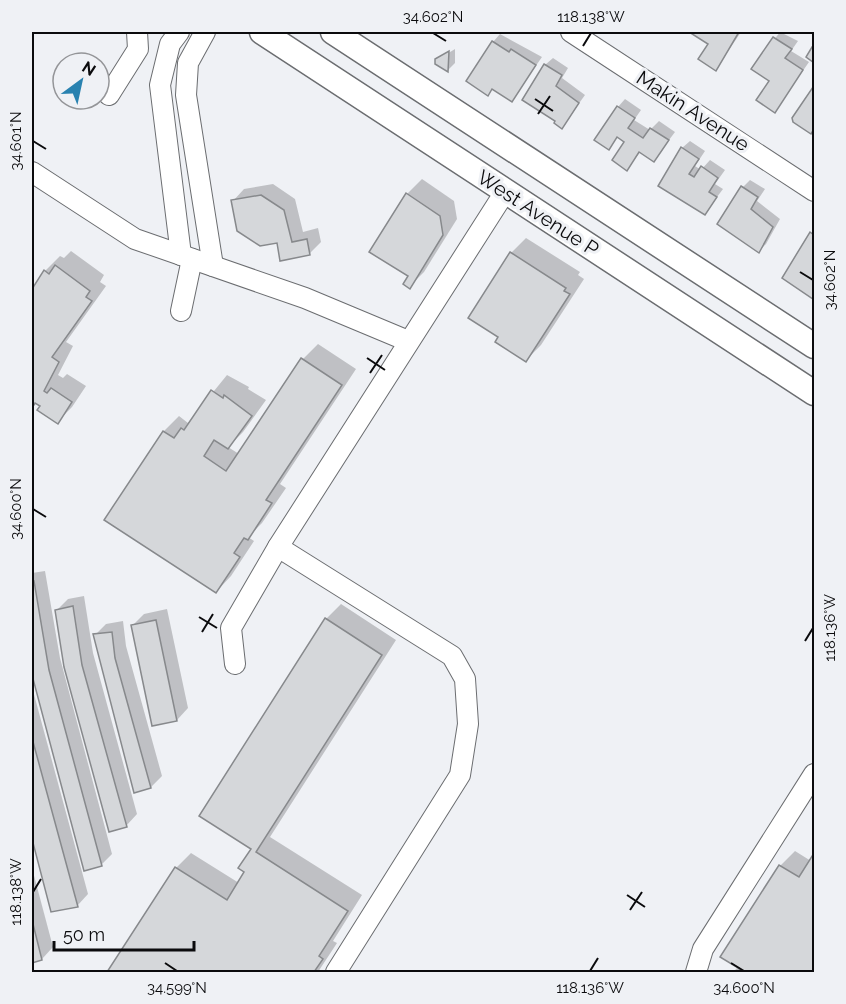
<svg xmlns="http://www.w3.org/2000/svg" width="846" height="1004" font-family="Raleway,sans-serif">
<rect width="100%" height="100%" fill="#eff1f5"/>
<g fill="#0003">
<polygon points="692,32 741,32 716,69 710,43"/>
<polygon points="780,32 798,41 791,51 809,62 775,111 771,80 753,68"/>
<polygon points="500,34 542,57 512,100 493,88 488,94 493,42"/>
<polygon points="455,49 455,63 448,70 437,60"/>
<polygon points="553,58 568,68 562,78 585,95 562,127 545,65"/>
<polygon points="814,88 814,128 811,132 794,119"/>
<polygon points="625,99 641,110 634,120 650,130 659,121 675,132 654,160 641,151 627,169 626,141 618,136 608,148 618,107"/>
<polygon points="690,141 705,151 695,166 701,170 710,160 725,170 715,184 723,189 705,213 660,185 682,148"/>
<polygon points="422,179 454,201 457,219 424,272 409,287 407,194"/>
<polygon points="750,180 765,189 757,201 780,219 766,244 759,251 743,187"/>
<polygon points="273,184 295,199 303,232 318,228 321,242 309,254 278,242 233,201 244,189"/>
<polygon points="814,230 814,295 813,297 812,233"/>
<polygon points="526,238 580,272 578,275 584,279 541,345 526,360 511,253"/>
<polygon points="71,251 104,275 100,282 106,286 66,342 73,346 58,375 63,378 67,374 86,386 72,407 57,422 37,402 32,408 32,292 45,271 60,256 64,258"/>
<polygon points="318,344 356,369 280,484 286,488 262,523 248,537 254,541 231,576 216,592 106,519 164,431 179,416 188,423 227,375 249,387 248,389 266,400 243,432 228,447 239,454 303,359"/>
<polygon points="45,571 60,658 112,854 101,865 33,673 32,573"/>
<polygon points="84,596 93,653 137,814 126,826 57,610 68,599"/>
<polygon points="341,604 396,640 270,837 362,895 333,941 337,943 318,972 109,972 176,868 191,853 239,883 247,871 326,619"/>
<polygon points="167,609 188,708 177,720 133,625 144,614"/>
<polygon points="123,621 126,646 162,776 151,787 95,635 106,624"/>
<polygon points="32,687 88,894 77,906 52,910 32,833"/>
<polygon points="795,851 811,861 814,855 814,972 733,972 738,967 780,866"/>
<polygon points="32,868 53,947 42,959 32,961"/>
</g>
<g fill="#d5d7da" stroke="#87898c" stroke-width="1.5">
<polygon points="689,32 739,32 716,71 698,59 708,44"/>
<polygon points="773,37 792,49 785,58 803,70 775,113 756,100 769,81 751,69"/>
<polygon points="492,41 509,52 511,49 536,65 512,102 492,89 488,96 466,81"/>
<polygon points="812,47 814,48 813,62 806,57"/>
<polygon points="449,51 448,72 435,64 435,59"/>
<polygon points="544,64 562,75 556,86 579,103 562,129 554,123 555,121 522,100"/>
<polygon points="813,87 814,129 811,134 793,122 792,118"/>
<polygon points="617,106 635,118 628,128 643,138 650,128 669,140 654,162 639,152 627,171 612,160 624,142 617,137 609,150 594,140"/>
<polygon points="681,147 699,159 689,174 694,177 701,166 718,178 709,192 717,197 705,215 658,186"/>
<polygon points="741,186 758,197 751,209 773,227 759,253 717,224"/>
<polygon points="406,193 440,216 443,235 410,289 403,284 408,276 369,252"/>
<polygon points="261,195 284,210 292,242 307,239 310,255 280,261 277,243 260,246 237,231 231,200"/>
<polygon points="810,232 814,235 813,299 782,278"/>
<polygon points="510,252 566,288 564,291 570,294 526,362 495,342 498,337 468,318"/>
<polygon points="55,265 90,291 86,297 92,301 52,357 59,362 44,391 47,393 51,388 72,402 58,424 37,410 40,406 35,403 32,408 32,289 44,270 49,274"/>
<polygon points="301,358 342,385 266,500 272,503 248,540 244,538 234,553 240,557 216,593 104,520 163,431 174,438 181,428 184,430 211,390 223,398 224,395 252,416 228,449 214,440 204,456 226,471"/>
<polygon points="34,581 49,670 102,866 84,871 32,675 32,582"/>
<polygon points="73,606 82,665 127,827 109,832 64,667 55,610"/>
<polygon points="325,618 382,655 256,852 348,911 319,956 323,959 314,972 107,972 175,867 227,900 244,872 238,868 251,849 199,816"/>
<polygon points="156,620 177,721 152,726 131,625"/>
<polygon points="112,632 115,658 151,788 134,793 93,634"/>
<polygon points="32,738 78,907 51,912 32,839"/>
<polygon points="814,853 814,972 738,972 740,969 720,957 779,865 799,877"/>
<polygon points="32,920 42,960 32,963"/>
</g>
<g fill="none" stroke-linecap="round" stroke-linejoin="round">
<g stroke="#6b6d70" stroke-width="22">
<g id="minor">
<polyline points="179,32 170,44 160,85 181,255"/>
<polyline points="205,32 188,63 186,95 213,266"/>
<polyline points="571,32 814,191"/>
<polyline points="109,95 138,49 137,32"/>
<polyline points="32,172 135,239 305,298 408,341"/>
<polyline points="181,311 192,259"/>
<polyline points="278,547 452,656 465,679 468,724 460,775 336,972"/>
<polyline points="235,664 231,628 278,547 505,192"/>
<polyline points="696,972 703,949 814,774"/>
</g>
</g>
<g stroke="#6b6d70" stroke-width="27">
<g id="major">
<polyline points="262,32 814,393"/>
<polyline points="333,32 814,346"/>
</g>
</g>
<use href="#minor" stroke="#fff" stroke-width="20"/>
<use href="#major" stroke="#fff" stroke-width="24"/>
</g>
<path fill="none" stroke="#0b0b0d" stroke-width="2" d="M433,33l13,8M583,46l8,-13M535,99l18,12M538,114l12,-18M33,141l13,8M800,272l13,8M367,358l18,12M370,373l12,-18M33,509l13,8M199,617l18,11M202,632l11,-18M805,641l8,-13M33,892l8,-13M627,895l18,12M630,910l12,-18M165,963l12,8M731,963l13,8M590,971l8,-13"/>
<g text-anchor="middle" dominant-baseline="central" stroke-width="6" stroke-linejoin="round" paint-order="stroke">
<g font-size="20" fill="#0b0b0d" stroke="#eff1f5">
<text transform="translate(693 111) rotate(33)">Makin Avenue</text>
<text transform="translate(538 213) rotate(33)">West Avenue P</text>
</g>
</g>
<rect width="846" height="1004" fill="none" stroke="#eff1f5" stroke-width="66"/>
<g transform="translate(81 81) rotate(33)"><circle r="28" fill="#eff1f5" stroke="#949598" stroke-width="1.5"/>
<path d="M0-4.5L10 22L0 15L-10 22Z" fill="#2982b0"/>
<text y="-9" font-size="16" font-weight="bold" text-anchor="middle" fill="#0b0b0d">N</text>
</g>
<path d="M54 941v9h140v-9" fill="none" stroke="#0b0b0d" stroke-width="3"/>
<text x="63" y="941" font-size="18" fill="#0b0b0d" stroke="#eff1f5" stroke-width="4.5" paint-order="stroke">50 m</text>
<rect x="33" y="33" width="780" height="938" fill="none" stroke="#0b0b0d" stroke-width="2"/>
<g font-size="15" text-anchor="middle" fill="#0b0b0d">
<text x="433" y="22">34.602°N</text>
<text x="591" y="22">118.138°W</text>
<text transform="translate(16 141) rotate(-90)" y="5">34.601°N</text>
<text transform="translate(830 280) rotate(-90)" y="5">34.602°N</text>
<text transform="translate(16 509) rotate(-90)" y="5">34.600°N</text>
<text transform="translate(830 628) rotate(-90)" y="5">118.136°W</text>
<text transform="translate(16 892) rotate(-90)" y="5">118.138°W</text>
<text x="177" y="993">34.599°N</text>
<text x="590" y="993">118.136°W</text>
<text x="744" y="993">34.600°N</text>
</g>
</svg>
